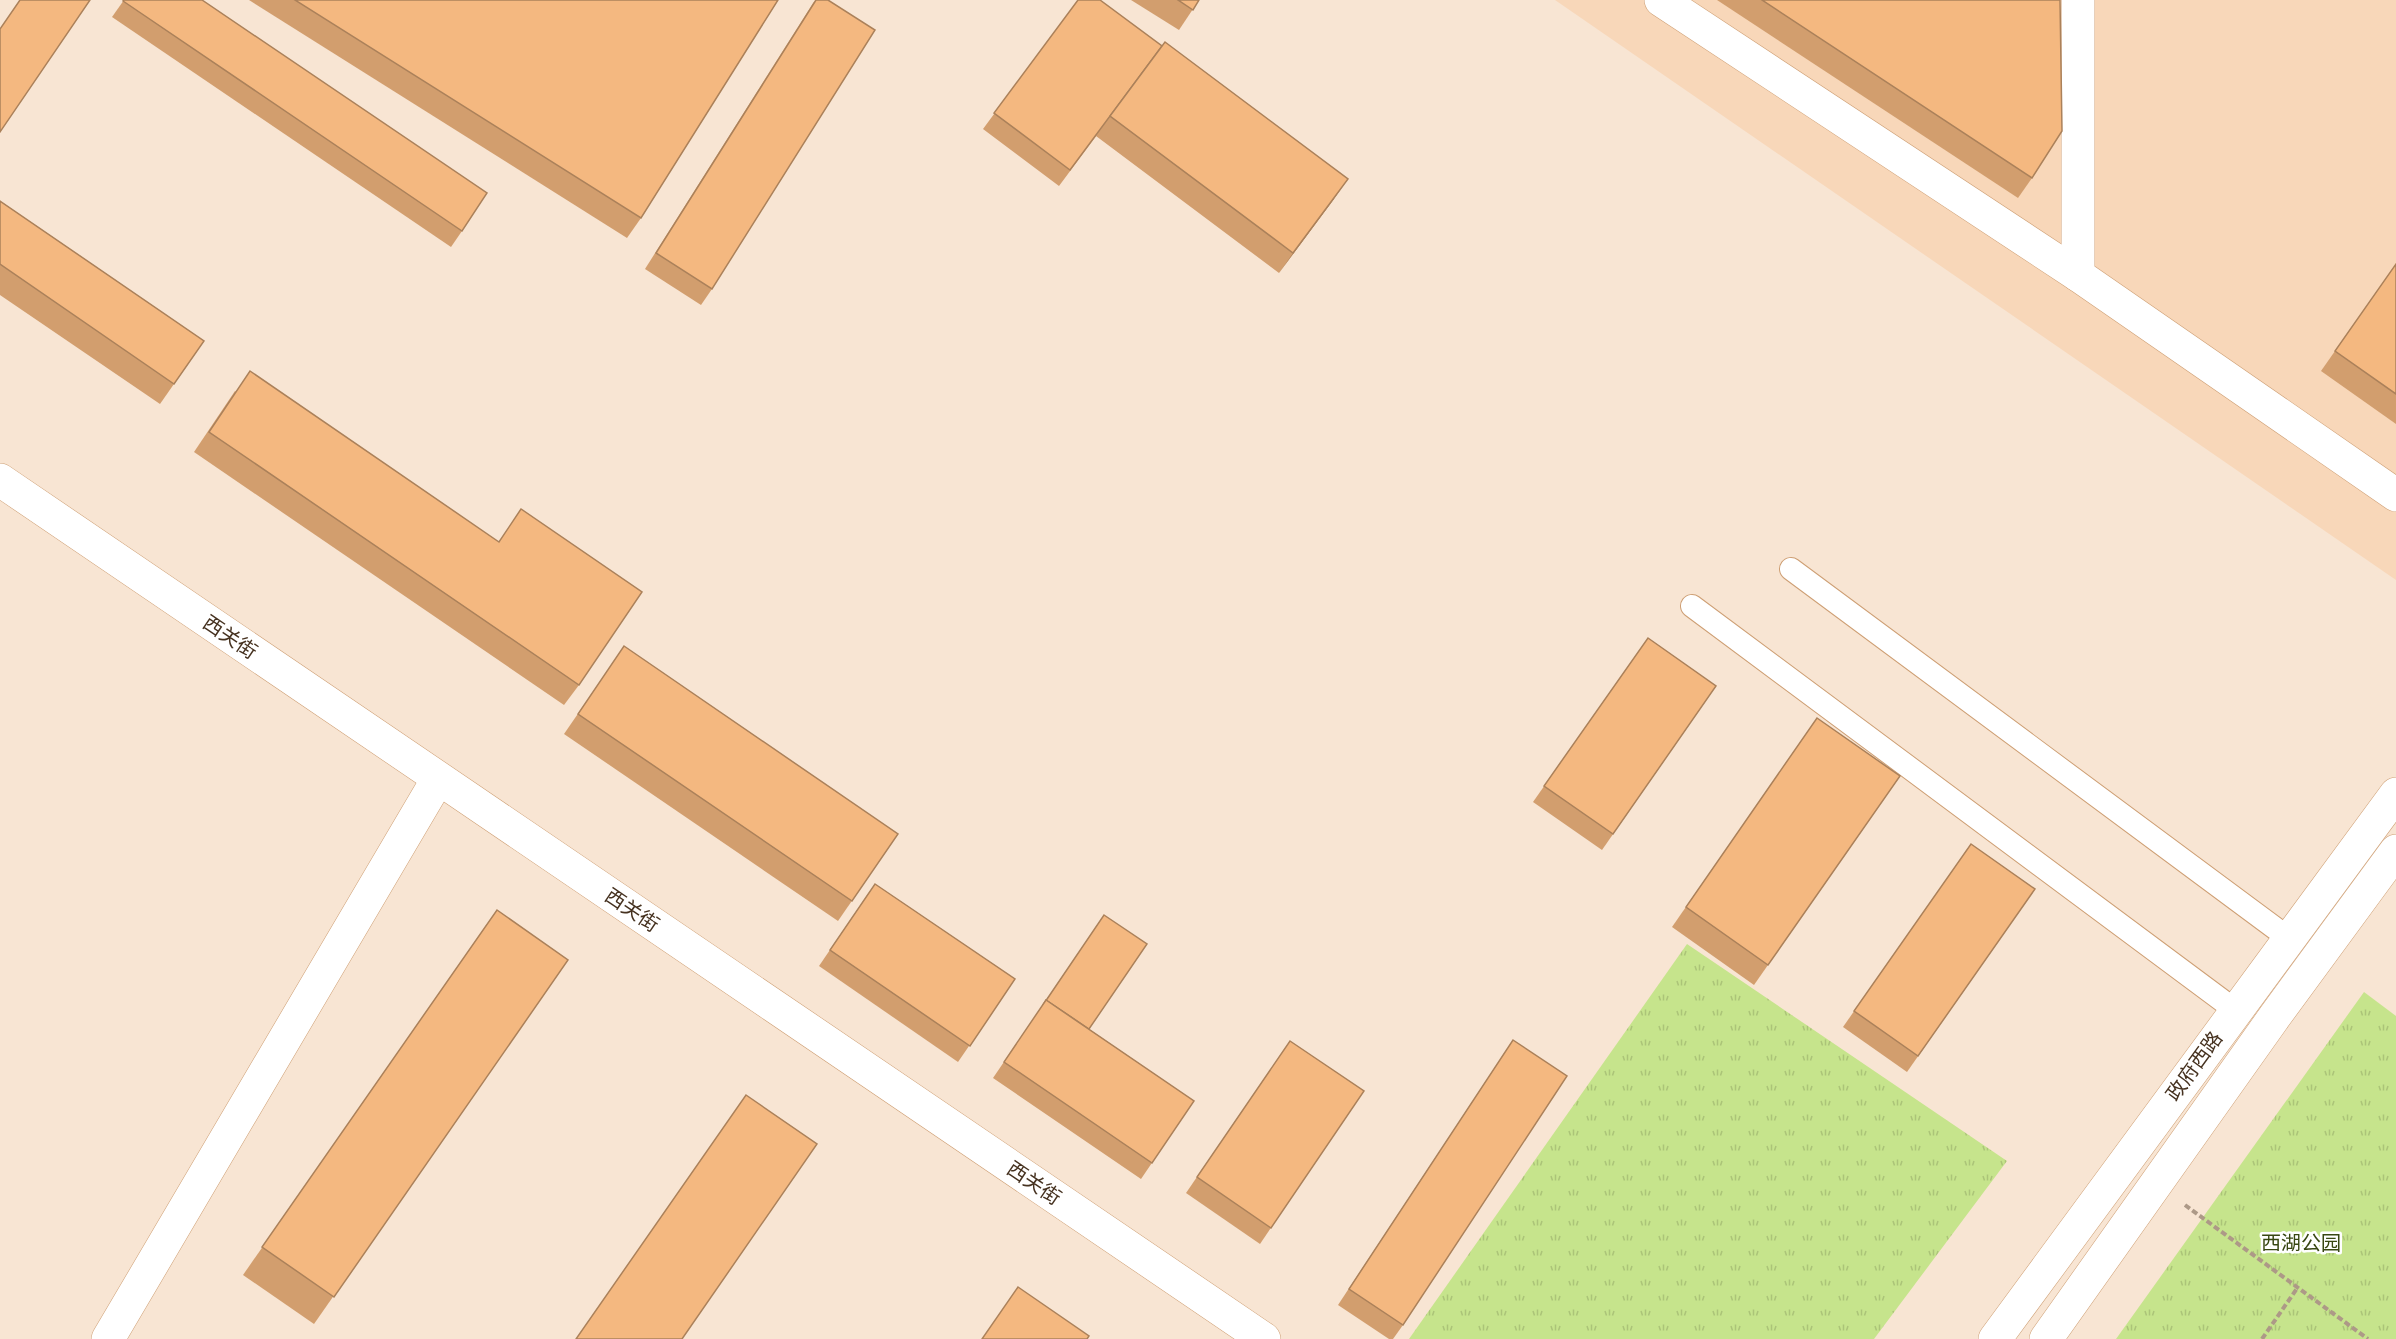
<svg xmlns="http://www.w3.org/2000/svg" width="2396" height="1339" font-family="'Fira Sans','Noto Sans SC',sans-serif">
<defs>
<pattern id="grass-tufts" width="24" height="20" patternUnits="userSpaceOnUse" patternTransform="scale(1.5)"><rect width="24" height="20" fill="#c6e48c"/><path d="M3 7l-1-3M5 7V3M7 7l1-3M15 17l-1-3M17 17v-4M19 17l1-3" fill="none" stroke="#abc478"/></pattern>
</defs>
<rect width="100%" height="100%" fill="#f8e5d3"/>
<polygon fill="#f8d7b9" points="1555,0 2396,0 2396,580"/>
<g fill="url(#grass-tufts)">
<polygon points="1687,944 2007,1161 1874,1339 1409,1339"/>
<polygon points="2364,992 2396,1016 2396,1339 2116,1339"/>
</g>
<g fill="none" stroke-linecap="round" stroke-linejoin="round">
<g stroke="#ce9f74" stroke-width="24">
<g id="lane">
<polyline points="1791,569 2291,940"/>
<polyline points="1692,606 2235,1010"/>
</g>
</g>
<g stroke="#ce9f74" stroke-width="34">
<g id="street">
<polyline points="1661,0 2078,275"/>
<polyline points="2078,0 2078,275 2396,495"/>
</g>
</g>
<g stroke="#ce9f74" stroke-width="34">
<g id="secondary">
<polyline points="0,480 1264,1339"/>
<polyline points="108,1339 438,779"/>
<polyline points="1995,1339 2396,794"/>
<polyline points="2046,1339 2275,1016 2396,851"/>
</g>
</g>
<g stroke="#ad9987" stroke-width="4" stroke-dasharray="6 3" stroke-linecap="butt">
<polyline points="2185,1205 2368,1339"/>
<polyline points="2262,1339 2298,1287"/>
</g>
<use href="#lane" stroke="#fff" stroke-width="22"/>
<use href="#street" stroke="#fff" stroke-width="33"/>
<use href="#secondary" stroke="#fff" stroke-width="33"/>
</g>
<g fill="#d29e6e">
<polygon points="124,0 462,231 451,247 112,17"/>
<polygon points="249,0 778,0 641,218 627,238"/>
<polygon points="815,0 712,289 701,305 645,269"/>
<polygon points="1078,0 1334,199 1279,273 1096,136 1097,135 1059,186 983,129"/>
<polygon points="1131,0 1199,0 1179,30"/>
<polygon points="1717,0 2060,0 2032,178 2018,198"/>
<polygon points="0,201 204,341 160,404 0,295"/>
<polygon points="2396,264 2396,424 2321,371"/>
<polygon points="235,391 579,685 564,705 194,452"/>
<polygon points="1648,638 1716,686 1602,850 1533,802"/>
<polygon points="610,667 898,834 838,921 564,734"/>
<polygon points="1817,718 1900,776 1754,985 1672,927"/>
<polygon points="1971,844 2035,889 1907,1072 1843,1027"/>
<polygon points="875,884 1015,979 958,1062 819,966"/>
<polygon points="497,910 568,960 314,1324 243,1275"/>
<polygon points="1104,915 1089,1029 1194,1101 1141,1179 993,1078"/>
<polygon points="1513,1040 1403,1325 1393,1339 1389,1339 1338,1305"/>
<polygon points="1290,1041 1364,1091 1260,1244 1186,1193"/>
</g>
<polygon fill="#ab815a" points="1348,179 1334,199 1279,273 1293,253"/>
<g fill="#f4b880" stroke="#ab815a" stroke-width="1.5">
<polygon points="20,0 90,0 0,132 0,29"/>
<polygon points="124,0 202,0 487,193 462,231 123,1"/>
<polygon points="295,0 778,0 641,218"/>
<polygon points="816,0 828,0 875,30 712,289 656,253"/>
<polygon points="1078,0 1100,0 1162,46 1070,170 994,113"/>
<polygon points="1178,0 1199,0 1193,10"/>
<polygon points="1762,0 2060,0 2062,131 2032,178"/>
<polygon points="1165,42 1348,179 1293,253 1110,116"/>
<polygon points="0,201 204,341 174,384 0,264"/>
<polygon points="2396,264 2396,394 2335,351"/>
<polygon points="250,371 499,542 521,509 642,592 579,685 209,432"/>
<polygon points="1648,638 1716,686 1613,834 1544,786"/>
<polygon points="624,646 898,834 852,901 578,714"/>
<polygon points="1817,718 1900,776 1768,965 1686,907"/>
<polygon points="1971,844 2035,889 1918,1056 1854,1011"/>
<polygon points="875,884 1015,979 970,1046 830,950"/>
<polygon points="497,910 568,960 334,1297 262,1247"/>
<polygon points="1104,915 1147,944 1089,1029 1046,1000 1043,1005"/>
<polygon points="1046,1000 1194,1101 1152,1163 1004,1062"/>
<polygon points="1513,1040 1567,1076 1403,1325 1349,1289"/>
<polygon points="1290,1041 1364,1091 1271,1228 1197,1177"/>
<polygon points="746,1095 817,1144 682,1339 576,1339"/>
<polygon points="1018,1287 1089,1336 1087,1339 982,1339"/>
</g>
<g text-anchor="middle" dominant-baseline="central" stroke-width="5" stroke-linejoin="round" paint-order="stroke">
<g font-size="20" fill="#463220" stroke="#fff">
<text transform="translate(230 637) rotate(34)">西关街</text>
<text transform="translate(632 910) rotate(34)">西关街</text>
<text transform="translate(2194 1066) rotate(-54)">政府西路</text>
<text transform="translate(1034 1183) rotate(34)">西关街</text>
</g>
<g font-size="20" fill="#384712" stroke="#fff">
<text x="2301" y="1243">西湖公园</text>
</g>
</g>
</svg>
